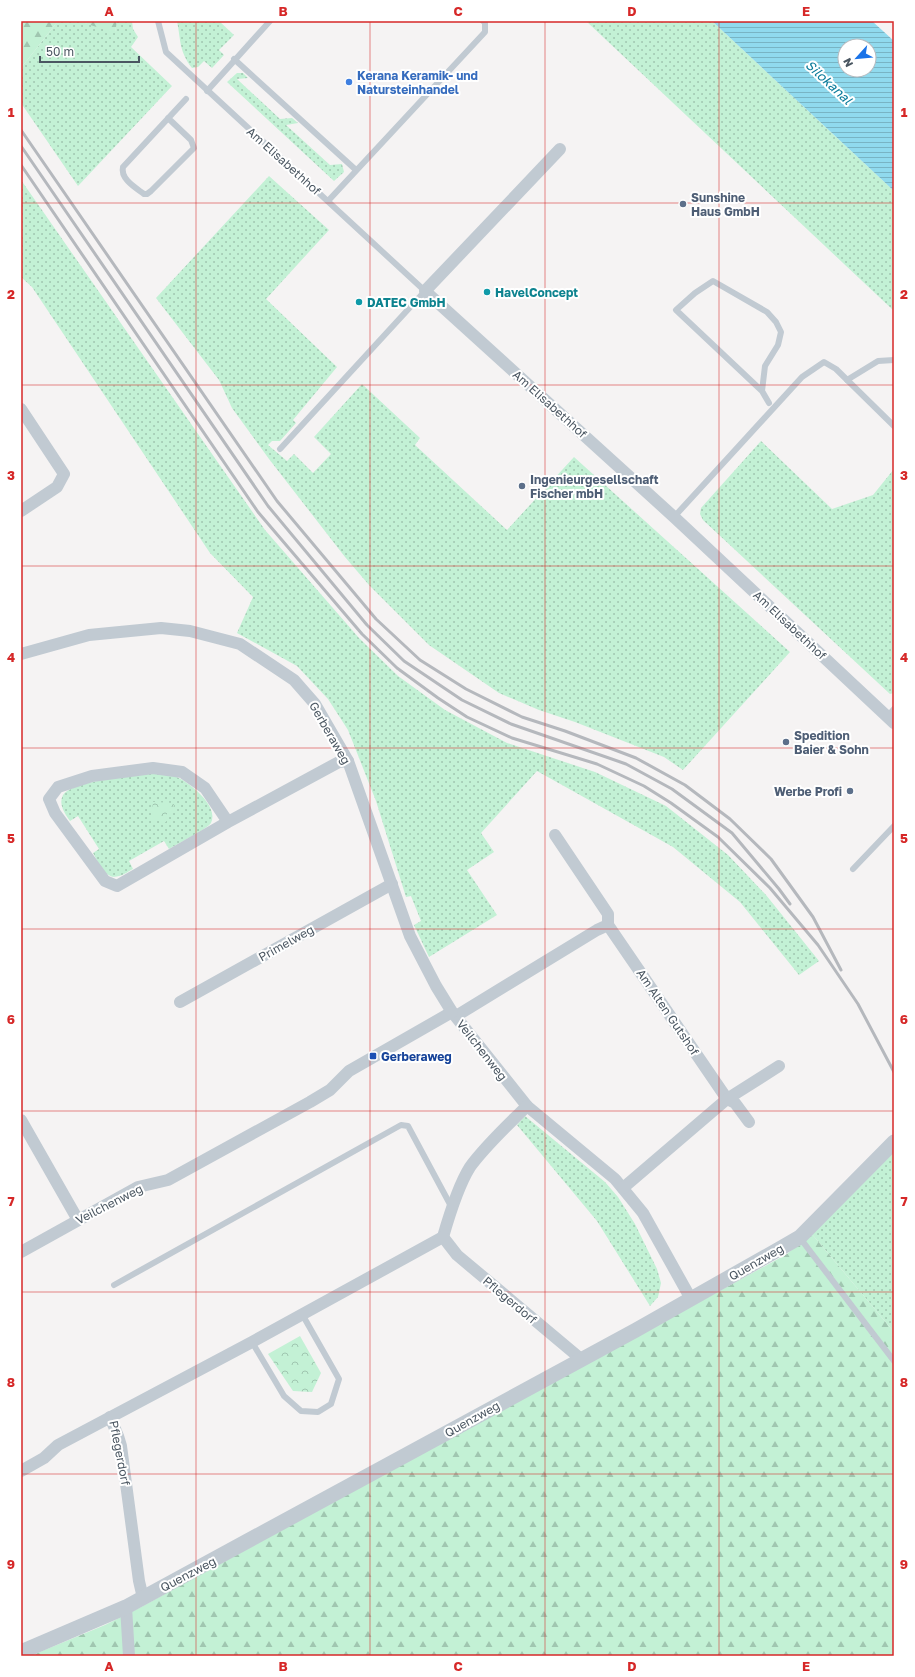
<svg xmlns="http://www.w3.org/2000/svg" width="915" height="1677" font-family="'Golos Text',sans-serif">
<defs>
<pattern id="grass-dots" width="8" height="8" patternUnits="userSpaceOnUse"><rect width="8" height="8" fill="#c3f1d5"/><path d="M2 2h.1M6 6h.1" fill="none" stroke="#a0c6b0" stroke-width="1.8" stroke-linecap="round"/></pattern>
<pattern id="forest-firs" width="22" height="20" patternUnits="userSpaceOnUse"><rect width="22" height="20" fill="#c3f1d5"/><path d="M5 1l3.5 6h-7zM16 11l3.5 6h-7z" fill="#a0c6b0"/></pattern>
<pattern id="park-crowns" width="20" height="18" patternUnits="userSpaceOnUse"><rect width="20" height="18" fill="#c3f1d5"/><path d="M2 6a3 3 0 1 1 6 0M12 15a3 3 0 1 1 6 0" fill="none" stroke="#a0c6b0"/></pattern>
<pattern id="water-rules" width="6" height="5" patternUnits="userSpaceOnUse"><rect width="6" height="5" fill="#90daee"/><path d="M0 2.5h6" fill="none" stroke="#78b4c4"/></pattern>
</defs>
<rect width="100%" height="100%" fill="#f5f3f3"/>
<g fill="url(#grass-dots)">
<polygon points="58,21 78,21 115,32 117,21 132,21 133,29 138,37 131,47 172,86 78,186 21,103 21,68"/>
<path d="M177,21h42l15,14 -15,15 5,5 -12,13 -8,-7 -6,6 -6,1c-13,-17 -11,-27 -15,-47z"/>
<polygon points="586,21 712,21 894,191 894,311"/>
<polygon points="237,73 243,73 248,78 237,79 280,119 292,118 298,123 286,125 330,165 342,164 344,172 334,181 227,82"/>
<polygon points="269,176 329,230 266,299 337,367 293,420 296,423 280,441 272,441 268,445 287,461 294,454 313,473 331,454 314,437 362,384 420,438 415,445 507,530 574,457 790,652 683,770 664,757 575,722 539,710 499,693 429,645 369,585 345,557 269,459 232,408 219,380 156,298"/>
<polygon points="21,180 265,530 359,638 398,676 445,710 507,743 595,772 666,806 728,855 766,895 819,961 799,975 740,902 673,847 537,771 481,833 494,852 467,870 497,915 429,957 414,925 421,921 411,896 406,897 376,801 348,730 328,699 297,666 237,633 253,597 210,553 32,287 21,277"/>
<polygon points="761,441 832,509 873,495 894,469 894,693 890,694 703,520 700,514 701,508"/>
<path d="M146,773c9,1 19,1 28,3 13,4 46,30 37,47 -4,6 -34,21 -42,26l-5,-8 -35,20 4,8c-4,2 -9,6 -14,7 -13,5 -21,-14 -26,-23l6,-4 -21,-33 -8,5c-5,-7 -12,-17 -7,-26 7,-13 68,-19 83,-22z"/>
<polygon points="525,1116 605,1182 618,1197 635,1224 657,1269 661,1283 658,1297 650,1306 597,1221 517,1125"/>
<polygon points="894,1152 894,1332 811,1233"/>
</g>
<g fill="url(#forest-firs)">
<polygon points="21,21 58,21 21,68"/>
<polygon points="78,21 117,21 115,33"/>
<polygon points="811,1233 894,1332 894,1656 30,1656 105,1625 143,1606 787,1254"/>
</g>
<g fill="url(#park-crowns)">
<polygon points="153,802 174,803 173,812 167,811 166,822 151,820"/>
<polygon points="300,1336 321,1373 312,1392 293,1391 268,1354"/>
</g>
<path fill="url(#water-rules)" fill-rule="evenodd" d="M712,21h160l22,20v150zM845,46h24v24h-24z"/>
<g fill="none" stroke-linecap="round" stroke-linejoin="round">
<g stroke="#c1cad2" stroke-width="6">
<polyline points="158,21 166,52 425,291 280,449"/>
<polyline points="234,59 356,170"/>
<polyline points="207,91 270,21"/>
<path d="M168,118l23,22 3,8 -43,43 -4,3h-3c-8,-6 -24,-15 -21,-27l63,-68"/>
<polyline points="328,201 485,32 485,23 483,21"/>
<polyline points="847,380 878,361 894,360"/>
<polyline points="762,391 676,310 695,293 713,281 767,312 776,322 781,332 778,345 765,366 762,391 769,403"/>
<polyline points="674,517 802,377 824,362 836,369 894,426"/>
<polyline points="887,717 894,709"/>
<polyline points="853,869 894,826"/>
<polyline points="800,1238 894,1361"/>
<polyline points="114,1285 401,1125 408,1126 452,1208"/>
<polyline points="252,1342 284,1396 301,1411 318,1412 331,1404 339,1379 302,1314"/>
</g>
<g stroke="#c1cad2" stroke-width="12">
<polyline points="560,149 425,291 674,517 894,723"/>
<polyline points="21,409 64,474 57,487 21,511"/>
<polyline points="21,654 89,635 161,628 190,631 240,644 294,680 315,704 348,761 410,936 436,986 452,1012 527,1106 615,1179 643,1213 691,1299"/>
<polyline points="228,822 205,788 182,772 153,768 92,776 58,787 49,799 55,813 105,881 117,886 228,822 339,762 348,761"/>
<polyline points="555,835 608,914 608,925"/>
<polyline points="180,1002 392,884"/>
<polyline points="456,1016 597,930 608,925 727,1099 623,1188"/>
<polyline points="21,1120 78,1220"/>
<polyline points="749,1122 735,1103 727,1099 779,1066"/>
<path d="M443,1237c6,-21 15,-51 27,-70 16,-22 38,-42 57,-61"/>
<polyline points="21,1252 138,1187 168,1180 310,1102 330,1090 349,1071 452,1012"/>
<polyline points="110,1417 118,1436 121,1446 139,1581 143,1598"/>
<polyline points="21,1471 44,1458 58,1445 252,1342 443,1237 457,1255 581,1359"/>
<polyline points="126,1607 129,1656"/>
</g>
<polyline stroke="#c1cad2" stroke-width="15" points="21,1652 126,1607 636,1330 781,1248 800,1237 894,1142"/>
<g stroke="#b5b8bd" stroke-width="3">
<polyline points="21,130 277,501 376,619 420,660 466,689 522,717 565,731 636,758 685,785 730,819 771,859 813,917 841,970"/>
<polyline points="21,146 268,506 367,625 404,661 462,700 511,724 626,764 672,789 732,833 779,889 790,904"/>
<polyline points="21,165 258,512 362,634 397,668 438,698 467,717 512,738 597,764 644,786 671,803 718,837 770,888 818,945 858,1004 894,1072"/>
</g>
</g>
<path fill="none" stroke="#d62828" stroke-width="1" stroke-opacity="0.55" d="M196,21v1635M370,21v1635M545,21v1635M719,21v1635M21,203h873M21,385h873M21,566h873M21,748h873M21,929h873M21,1111h873M21,1292h873M21,1474h873"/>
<circle fill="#3f7fe0" stroke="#fff" stroke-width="1.5" cx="349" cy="82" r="4"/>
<g fill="#5c6f8a" stroke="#fff" stroke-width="1.5">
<circle cx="683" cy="204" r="4"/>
<circle cx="522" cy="486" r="4"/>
<circle cx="786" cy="742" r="4"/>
<circle cx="850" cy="791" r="4"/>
</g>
<g fill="#0f9aa8" stroke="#fff" stroke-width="1.5">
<circle cx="487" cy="292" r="4"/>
<circle cx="359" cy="302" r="4"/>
</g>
<rect fill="#1a4fb4" stroke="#fff" stroke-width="1.5" x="369" y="1052" width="8" height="8" rx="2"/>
<g text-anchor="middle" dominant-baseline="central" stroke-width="4" stroke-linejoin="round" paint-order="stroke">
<g font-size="12" font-weight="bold" fill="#366cbe" stroke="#fff" text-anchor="start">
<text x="357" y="75">Kerana Keramik- und<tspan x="357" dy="14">Natursteinhandel</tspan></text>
</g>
<g font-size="12" fill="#4a5661" stroke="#fff">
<text transform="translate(284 161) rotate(42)">Am Elisabethhof</text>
<text transform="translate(550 404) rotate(42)">Am Elisabethhof</text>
<text transform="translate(790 625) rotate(43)">Am Elisabethhof</text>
<text transform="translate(330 733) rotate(60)">Gerberaweg</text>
<text transform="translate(286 943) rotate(-29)">Primelweg</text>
<text transform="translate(668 1012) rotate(56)">Am Alten Gutshof</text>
<text transform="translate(482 1050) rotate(52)">Veilchenweg</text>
<text transform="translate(109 1204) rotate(-27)">Veilchenweg</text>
<text transform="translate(756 1262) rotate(-30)">Quenzweg</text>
<text transform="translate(510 1300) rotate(40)">Pflegerdorf</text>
<text transform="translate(472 1419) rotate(-29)">Quenzweg</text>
<text transform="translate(120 1453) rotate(79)">Pflegerdorf</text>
<text transform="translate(188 1574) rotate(-28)">Quenzweg</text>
</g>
<g font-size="12" font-weight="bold" fill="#4e5e75" stroke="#fff" text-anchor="start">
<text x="691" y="197">Sunshine<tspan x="691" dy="14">Haus GmbH</tspan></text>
<text x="530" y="479">Ingenieurgesellschaft<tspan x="530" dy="14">Fischer mbH</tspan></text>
<text x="794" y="735">Spedition<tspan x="794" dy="14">Baier &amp; Sohn</tspan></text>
<text x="842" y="791" text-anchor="end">Werbe Profi</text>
</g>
<g font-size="12" font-weight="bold" fill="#0d838f" stroke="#fff" text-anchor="start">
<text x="495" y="292">HavelConcept</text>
<text x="367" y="302">DATEC GmbH</text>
</g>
<g font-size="12" font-weight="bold" fill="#164399" stroke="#fff" text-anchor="start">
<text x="381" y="1056">Gerberaweg</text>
</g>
<g font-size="13" font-style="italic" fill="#0c7c9b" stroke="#fff">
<text transform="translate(829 82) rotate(43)">Silokanal</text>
</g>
</g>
<rect width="915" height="1677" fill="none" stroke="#ffffff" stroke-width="44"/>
<g transform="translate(857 58) rotate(243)"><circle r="19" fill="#ffffff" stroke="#b7bbc0"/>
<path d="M0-3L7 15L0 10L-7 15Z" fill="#1a73e8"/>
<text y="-6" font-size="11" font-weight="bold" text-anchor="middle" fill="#4a5661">N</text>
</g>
<path d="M40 56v6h99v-6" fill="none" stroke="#4a5661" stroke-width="2"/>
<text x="46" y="56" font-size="12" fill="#4a5661" stroke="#ffffff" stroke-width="3" paint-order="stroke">50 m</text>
<rect x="22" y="22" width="871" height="1633" fill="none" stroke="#d62828" stroke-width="1.5"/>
<g font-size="13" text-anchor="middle" font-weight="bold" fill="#d62828">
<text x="109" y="16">A</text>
<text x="283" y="16">B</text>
<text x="458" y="16">C</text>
<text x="632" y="16">D</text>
<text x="806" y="16">E</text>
<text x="11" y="117">1</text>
<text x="904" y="117">1</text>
<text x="11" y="299">2</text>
<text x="904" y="299">2</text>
<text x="11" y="480">3</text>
<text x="904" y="480">3</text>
<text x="11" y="662">4</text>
<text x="904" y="662">4</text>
<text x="11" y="843">5</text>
<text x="904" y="843">5</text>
<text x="11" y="1024">6</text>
<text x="904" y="1024">6</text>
<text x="11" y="1206">7</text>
<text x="904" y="1206">7</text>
<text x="11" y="1387">8</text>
<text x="904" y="1387">8</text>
<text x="11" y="1569">9</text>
<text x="904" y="1569">9</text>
<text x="109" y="1671">A</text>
<text x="283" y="1671">B</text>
<text x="458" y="1671">C</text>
<text x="632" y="1671">D</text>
<text x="806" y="1671">E</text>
</g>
</svg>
